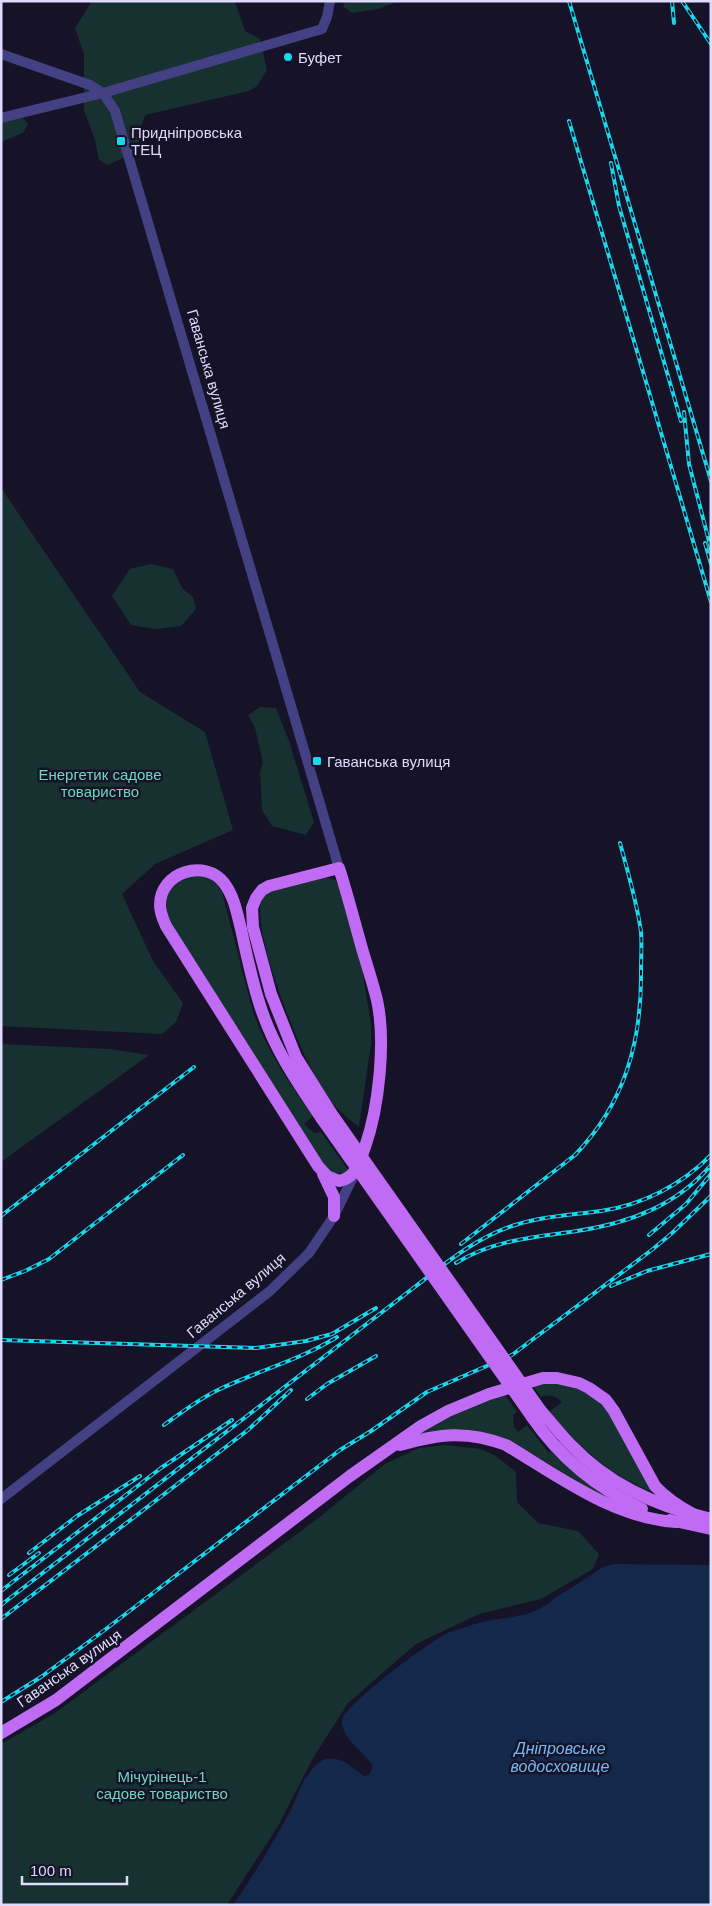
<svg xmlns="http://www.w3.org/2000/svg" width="712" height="1906" font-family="Arial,sans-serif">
<rect width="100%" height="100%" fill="#161228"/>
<g fill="#163130">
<polygon points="92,1 236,1 235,2 245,31 260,39 267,70 257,86 249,91 145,115 141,127 138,151 108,165 99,160 95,140 84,110 84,55 75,28"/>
<polygon points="343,1 396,1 396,2 378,9 352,13 344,7"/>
<polygon points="22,117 28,124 23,133 1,142 1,121"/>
<polygon points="1,488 140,692 205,732 233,830 155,864 122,894 153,961 183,1003 176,1022 162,1034 1,1026"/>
<polygon points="150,564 173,569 182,588 193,597 196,609 181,626 155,629 131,625 112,596 130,569"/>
<polygon points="260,707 276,708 289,741 314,822 306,835 272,826 262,810 260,772 263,763 255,728 248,715"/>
<path d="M199,874l17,8 6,10 31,120c14,39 36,71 60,104l-9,8 10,9 7,-1 28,39c-10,4 -15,4 -23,-3l-156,-246c-6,-15 -6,-32 10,-42 5,-3 14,-4 19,-6z"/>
<path d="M324,877l11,3 3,5 24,83 9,57v18l-12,84c-11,-8 -23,-19 -31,-29 -22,-28 -79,-168 -66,-199 2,-3 5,-6 8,-8z"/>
<polygon points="1,1044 110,1049 149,1055 1,1162"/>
<path d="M548,1382l25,3 31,19 50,89c-45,-18 -74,-46 -105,-81l13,-10c-6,-6 -13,-8 -21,-5l-9,-12z"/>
<polygon points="504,1393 517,1412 513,1415 514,1427 518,1432 527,1425 549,1453 551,1451 578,1476 614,1501 593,1491 541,1459 504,1440 414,1437 427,1426"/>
<polygon points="445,1445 481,1449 496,1456 516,1472 517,1502 538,1523 578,1531 599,1554 593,1569 541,1599 479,1614 416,1644 348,1703 313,1758 278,1826 227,1905 1,1905 1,1744 55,1713 317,1519 385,1464 419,1448"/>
</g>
<path fill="#13284b" d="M615,1564l96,1v340h-478c20,-29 37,-57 54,-88 7,-12 11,-26 18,-38 5,-7 13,-19 22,-20 14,-3 26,9 37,17l5,-1 4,-9c-8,-13 -33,-29 -31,-46 1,-14 93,-83 108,-88 11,-3 22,-8 33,-10 17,-5 36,-4 52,-11 8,-3 16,-10 23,-15 15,-9 30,-19 45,-29z"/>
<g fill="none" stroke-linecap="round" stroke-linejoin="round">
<polyline stroke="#13284b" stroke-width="2" points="360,3 361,1"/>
<g stroke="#434183" stroke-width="10">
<polyline points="1,54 90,85 103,93 115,111 339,868"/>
<polyline points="1,118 103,93 322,29 327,17 330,1"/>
<polyline points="1,1499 270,1291 309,1253 334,1216 356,1171"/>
</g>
<g stroke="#c06bf3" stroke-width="12">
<path d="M322,1119c-26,-38 -51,-75 -64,-120 -7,-23 -12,-47 -17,-70 -4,-16 -7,-33 -17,-46 -19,-25 -64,-11 -64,22 0,8 3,14 6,21l152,240 9,10 12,5c17,-3 21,-20 26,-34 14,-40 21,-106 12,-147 -4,-16 -9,-32 -14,-48 -8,-28 -15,-56 -24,-84l-70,18 -7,4 -6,8 -4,10 1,19 18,67 25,63 35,56"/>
<polyline points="323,1174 334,1197 334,1216"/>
<path d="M541,1411c11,12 20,24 31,35 37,39 87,61 139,73"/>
<path d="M532,1417c28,41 65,71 110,92"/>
<path d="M400,1445c39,-11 66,-15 106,0 52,31 107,73 170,77"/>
<polyline points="670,1520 711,1529"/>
<path d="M1,1733l55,-33 294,-224 71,-50 27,-15 41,-17 54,-16h14l22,5 10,5 17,12 8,11 41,75c11,12 23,20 38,28"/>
</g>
<g stroke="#17d8ed" stroke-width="4">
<g id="rail">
<polyline points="569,1 711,481"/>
<polyline points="672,1 674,23"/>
<polyline points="682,1 711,44"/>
<polyline points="569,121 711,602"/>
<polyline points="611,163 619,206 681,421"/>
<polyline points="684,412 689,464 711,549"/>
<polyline points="705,543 711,564"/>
<polyline points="1,1216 194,1067"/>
<polyline points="649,1235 686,1204 711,1174"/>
<path d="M461,1244l114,-89c50,-52 67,-114 66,-185 0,-12 1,-25 0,-38 -4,-30 -13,-59 -21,-89"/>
<path d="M456,1263c37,-23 79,-26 121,-32 52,-8 99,-25 134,-66"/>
<polyline points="1,1280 25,1271 49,1259 183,1155"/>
<polyline points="611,1286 647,1271 711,1254"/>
<polyline points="1,1340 256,1348 306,1341 332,1334 376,1308"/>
<polyline points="307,1399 327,1384 376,1356"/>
<path d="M164,1425c18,-13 35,-26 54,-35 39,-19 82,-30 119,-53"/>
<polyline points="29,1553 77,1516 140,1476"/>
<polyline points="9,1575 39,1553"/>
<polyline points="1,1591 161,1468 232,1420"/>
<path d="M1,1605l415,-319c31,-24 61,-49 99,-61 29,-9 57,-10 86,-14 41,-6 81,-26 110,-56"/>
<polyline points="1,1619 248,1430 291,1390"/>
<polyline points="1,1702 41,1677 106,1629 340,1450 371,1431 427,1392 512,1355 653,1249 671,1234 711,1196"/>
</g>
</g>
<use href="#rail" stroke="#161228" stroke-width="2" stroke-dasharray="5.5" stroke-linecap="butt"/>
<g stroke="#c06bf3" stroke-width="12">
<polyline points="331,1113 541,1411"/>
<polyline points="322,1119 532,1417"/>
</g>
</g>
<g fill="#17d8ed" stroke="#161228" stroke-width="2">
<circle cx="288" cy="57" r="5"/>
<rect x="116" y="136" width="10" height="10" rx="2.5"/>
<rect x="312" y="756" width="10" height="10" rx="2.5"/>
</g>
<g text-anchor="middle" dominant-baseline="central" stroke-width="5" stroke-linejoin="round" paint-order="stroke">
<g font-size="15" fill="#dfdbfc" stroke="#161228" text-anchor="start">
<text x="298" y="57">Буфет</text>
<text x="131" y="132">Придніпровська<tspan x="131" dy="17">ТЕЦ</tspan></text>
<text x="327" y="761">Гаванська вулиця</text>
</g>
<g font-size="15" fill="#dfdbfc" stroke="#161228">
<text transform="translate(209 369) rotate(74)">Гаванська вулиця</text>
<text transform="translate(236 1295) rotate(-40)">Гаванська вулиця</text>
<text transform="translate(69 1668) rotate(-35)">Гаванська вулиця</text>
</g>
<g font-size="15" fill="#6cd8bd" stroke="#161228">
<text x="100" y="774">Енергетик садове<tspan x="100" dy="17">товариство</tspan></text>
<text x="162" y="1776">Мічурінець-1<tspan x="162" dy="17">садове товариство</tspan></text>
</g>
<g font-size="16" font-style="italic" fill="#72b8f4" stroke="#161228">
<text x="560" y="1748">Дніпровське<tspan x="560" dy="18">водосховище</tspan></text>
</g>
</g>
<rect width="712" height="1906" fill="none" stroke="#dfdbfc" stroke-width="5"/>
<path d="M22 1876v8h105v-8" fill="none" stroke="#dfdbfc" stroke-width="2.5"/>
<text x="30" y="1876" font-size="15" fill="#dfdbfc" stroke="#161228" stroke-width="4" paint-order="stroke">100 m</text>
</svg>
